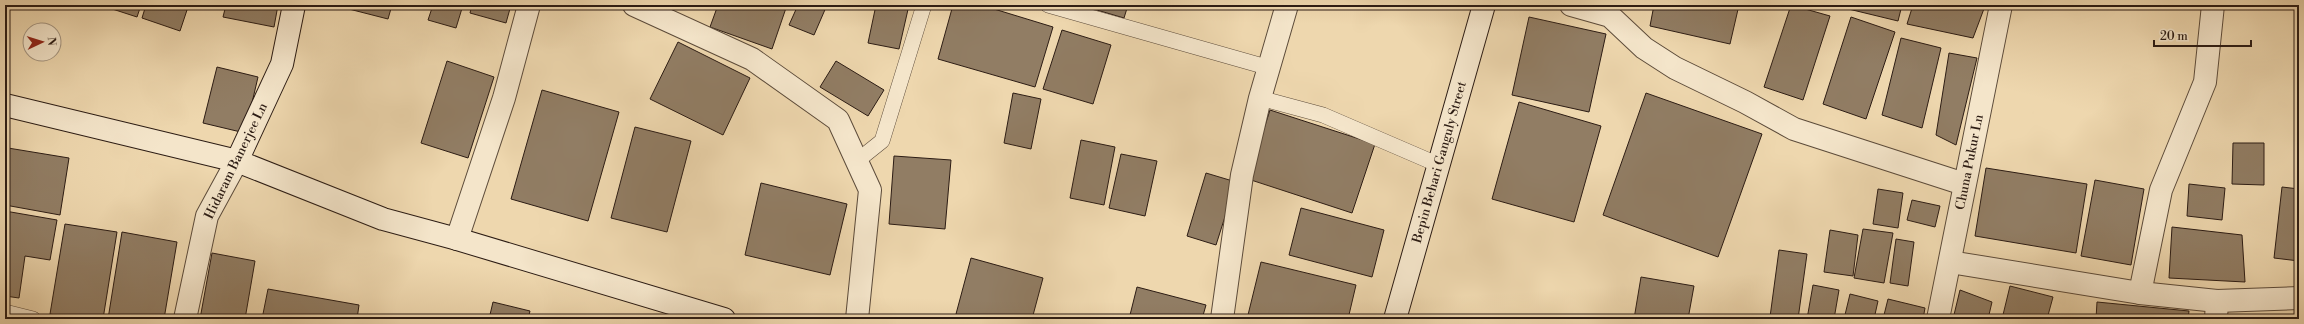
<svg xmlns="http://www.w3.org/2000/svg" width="2304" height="324" font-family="'Libre Bodoni',serif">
<rect width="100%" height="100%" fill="#eed7ae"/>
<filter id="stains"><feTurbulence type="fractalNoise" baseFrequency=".005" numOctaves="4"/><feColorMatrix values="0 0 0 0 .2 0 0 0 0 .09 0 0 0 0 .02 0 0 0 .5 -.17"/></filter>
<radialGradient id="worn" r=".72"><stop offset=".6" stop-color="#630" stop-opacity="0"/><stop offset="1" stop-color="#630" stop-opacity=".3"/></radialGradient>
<g fill="#917d64" stroke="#2c1c14">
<polygon points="100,5 141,5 137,17"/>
<polygon points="146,5 173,5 187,10 180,31 142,18"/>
<polygon points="226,5 278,5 274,27 223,17"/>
<polygon points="346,5 392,5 388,19 345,8"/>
<polygon points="433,5 463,5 456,28 428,20"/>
<polygon points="472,5 511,5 506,23 470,13"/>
<polygon points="718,5 787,5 772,49 710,27"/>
<polygon points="798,5 827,5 814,35 789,25"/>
<polygon points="876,5 909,5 899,49 868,43"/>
<polygon points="953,5 981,5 1053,27 1035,87 938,59"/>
<polygon points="1080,5 1128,5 1124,18"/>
<polygon points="1627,5 1641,5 1640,9"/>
<polygon points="1654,5 1739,5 1730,44 1650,26"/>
<polygon points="1791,5 1830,16 1803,100 1764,87"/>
<polygon points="1832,5 1902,5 1898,21"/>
<polygon points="1913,5 1982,5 1985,6 1973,38 1907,24"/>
<polygon points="1529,17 1606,34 1589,112 1512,95"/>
<polygon points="1851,17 1895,32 1866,119 1823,104"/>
<polygon points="1062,30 1111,45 1093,104 1043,89"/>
<polygon points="1901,38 1941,48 1922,128 1882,115"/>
<polygon points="678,42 750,78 723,135 650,99"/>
<polygon points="1949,53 1977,58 1956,145 1936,135"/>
<polygon points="447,61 494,77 468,158 421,143"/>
<polygon points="836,61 884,90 868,116 820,87"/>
<polygon points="217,67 258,77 245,133 203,123"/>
<polygon points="542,90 619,112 588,221 511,199"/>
<polygon points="1013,93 1041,99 1031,149 1004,143"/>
<polygon points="1646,93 1762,134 1718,257 1603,215"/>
<polygon points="1519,102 1601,126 1574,222 1492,199"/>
<polygon points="1270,110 1375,144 1352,213 1248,179"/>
<polygon points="2299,114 2299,127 2295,125"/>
<polygon points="635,127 691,141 667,232 611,218"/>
<polygon points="1081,140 1115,147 1104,205 1070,198"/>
<polygon points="2233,143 2264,143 2264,185 2232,184"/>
<polygon points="8,148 69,158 60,215 5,205 5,167"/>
<polygon points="1121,154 1157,161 1145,216 1109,208"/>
<polygon points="894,156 951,160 945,229 889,224"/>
<polygon points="1986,168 2087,184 2076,253 1975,236"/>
<polygon points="1206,173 1236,182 1216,245 1187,236"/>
<polygon points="2095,180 2144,189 2131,265 2081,256"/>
<polygon points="761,183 847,204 830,275 745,255"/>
<polygon points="2189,184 2225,188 2222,220 2187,216"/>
<polygon points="2282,187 2299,189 2299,261 2274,258"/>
<polygon points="1878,189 1903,193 1898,228 1873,224"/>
<polygon points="1912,200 1940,206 1935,227 1907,220"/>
<polygon points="1301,208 1384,230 1372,277 1289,255"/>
<polygon points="5,211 57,220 50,260 25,256 19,298 5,296"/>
<polygon points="65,224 117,232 103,319 77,319 50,314"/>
<polygon points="2172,227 2242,235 2245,282 2169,278"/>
<polygon points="1863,229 1893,233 1884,283 1854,278"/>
<polygon points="1830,230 1858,235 1853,276 1824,272"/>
<polygon points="122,232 177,242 164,319 108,319"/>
<polygon points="1896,239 1914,242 1908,286 1890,283"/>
<polygon points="1779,250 1807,254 1798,319 1770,317"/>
<polygon points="212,253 255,261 245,319 200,319"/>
<polygon points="971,258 1043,278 1032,319 972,319 956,314"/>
<polygon points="1261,262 1356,285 1348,319 1247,319"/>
<polygon points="1641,277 1694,286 1688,319 1634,319"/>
<polygon points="1813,285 1839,290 1834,319 1807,319"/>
<polygon points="2010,286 2053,297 2047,319 2002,319"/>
<polygon points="1137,287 1206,305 1202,319 1129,319"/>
<polygon points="268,289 359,305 357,319 262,319"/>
<polygon points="1960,290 1992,302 1988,319 1953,319"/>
<polygon points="1850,294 1878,301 1874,319 1844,319"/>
<polygon points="1888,299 1925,308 1923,319 1883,319"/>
<polygon points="493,302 530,311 528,319 489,319"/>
<polygon points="2097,302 2189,311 2188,319 2096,319"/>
</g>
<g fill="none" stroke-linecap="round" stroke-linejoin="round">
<g stroke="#5c4b3a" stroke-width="16">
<g id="lane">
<polyline points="1048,5 1270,68"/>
<polyline points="1260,98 1323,115 1439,165"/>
<polyline points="857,161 882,141 924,5"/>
<polyline points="5,312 33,319"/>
</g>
</g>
<g stroke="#5c4b3a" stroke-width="24">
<g id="street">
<polyline points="634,5 752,59 838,120 870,190 857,319"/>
<polyline points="1571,5 1610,16 1644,48 1675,68 1745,102 1794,129 1964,184"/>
<polyline points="457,239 504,98 529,5"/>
<polyline points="1950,262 2140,293 2217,301 2299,298"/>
<polyline points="2140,293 2161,190 2205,82 2213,5"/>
<polyline points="185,319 207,216 237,161"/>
<polyline points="1222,319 1242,175 1260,98 1287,5"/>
<path id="s1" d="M1938,319l63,-314"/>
<polyline points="2216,319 2217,301"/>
</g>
</g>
<g stroke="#2c1c14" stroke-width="24">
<g id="secondary">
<polyline points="5,105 237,161 383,219 457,239 724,319"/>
<polyline points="237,161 282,64 294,5"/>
<path id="s2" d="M1395,319l89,-314"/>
</g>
</g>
<use href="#lane" stroke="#f4e5ca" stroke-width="15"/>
<use href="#street" stroke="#f4e5ca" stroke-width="22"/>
<use href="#secondary" stroke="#f4e5ca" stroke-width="22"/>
</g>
<g text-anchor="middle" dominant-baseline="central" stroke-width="3" stroke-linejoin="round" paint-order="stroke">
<g font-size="13" fill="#2c1c14" stroke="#f4e5ca">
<text transform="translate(236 161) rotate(-64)">Hidaram Banerjee Ln</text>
<text stroke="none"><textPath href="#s2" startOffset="163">Bepin Behari Ganguly Street</textPath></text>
<text stroke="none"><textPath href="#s1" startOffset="160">Chuna Pukur Ln</textPath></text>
</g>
</g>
<rect width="2304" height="324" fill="none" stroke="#eed7ae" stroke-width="20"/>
<rect x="6" y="6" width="2292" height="312" fill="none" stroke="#2c1c14" stroke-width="2"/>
<rect x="10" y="10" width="2284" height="304" fill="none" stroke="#2c1c14"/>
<g transform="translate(42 42) rotate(86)"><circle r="19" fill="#f4e5ca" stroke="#a49581"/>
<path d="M0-3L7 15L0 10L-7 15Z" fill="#8f2418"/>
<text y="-6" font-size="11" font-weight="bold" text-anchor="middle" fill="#2c1c14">N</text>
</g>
<path d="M2154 40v6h97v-6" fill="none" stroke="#2c1c14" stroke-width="2"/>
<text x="2160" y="40" font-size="12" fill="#2c1c14" stroke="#f4e5ca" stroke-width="3" paint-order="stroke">20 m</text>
<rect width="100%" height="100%" filter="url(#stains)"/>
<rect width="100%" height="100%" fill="url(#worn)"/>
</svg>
